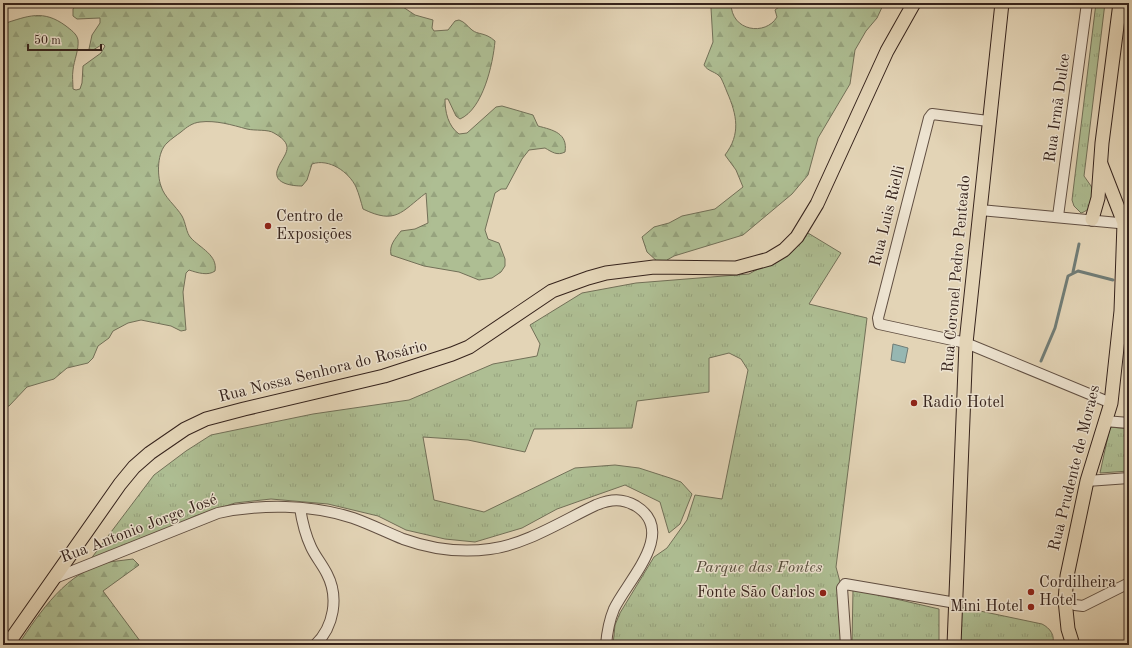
<svg xmlns="http://www.w3.org/2000/svg" width="1132" height="648" font-family="'Old Standard TT',serif">
<defs>
<pattern id="forest-firs" width="22" height="20" patternUnits="userSpaceOnUse"><rect width="22" height="20" fill="#aebe93"/><path d="M5 1l3.5 6h-7zM16 11l3.5 6h-7z" fill="#96a37e"/></pattern>
<pattern id="park-tufts" width="24" height="20" patternUnits="userSpaceOnUse"><rect width="24" height="20" fill="#aebe93"/><path d="M3 7l-1-3M5 7V3M7 7l1-3M15 17l-1-3M17 17v-4M19 17l1-3" fill="none" stroke="#96a37e"/></pattern>
</defs>
<rect width="100%" height="100%" fill="#e3d4b6"/>
<filter id="stains"><feTurbulence type="fractalNoise" baseFrequency=".005" numOctaves="4"/><feColorMatrix values="0 0 0 0 .2 0 0 0 0 .09 0 0 0 0 .02 0 0 0 .5 -.17"/></filter>
<radialGradient id="worn" r=".72"><stop offset=".6" stop-color="#630" stop-opacity="0"/><stop offset="1" stop-color="#630" stop-opacity=".3"/></radialGradient>
<g fill="url(#forest-firs)" stroke="#727058">
<path d="M77,3h285l5,4 17,-4h13l18,12 18,5 -1,8 2,3 14,-1 7,-9 4,-1c6,2 8,6 13,10 6,5 13,2 23,11 -2,23 -12,68 -35,78l-4,-3 -8,-17h-3c0,13 3,27 14,35l8,-1 29,-26 6,-1 31,9 5,11c15,4 30,7 27,26 -8,4 -13,0 -20,-4l-16,2 -7,9 -16,30h-5l-6,4 -10,37 3,9 11,4 6,16v7l-4,6 -9,6 -13,2 -20,-8 -35,-6 -33,-11c-2,-10 4,-16 10,-24l14,-2 13,-6 -2,-30c-25,19 -30,32 -63,16 -2,-7 -4,-15 -7,-22 -7,-15 -27,-29 -44,-23l-5,16 -5,6c-9,0 -28,-2 -25,-15 4,-15 22,-24 -3,-38 -6,-4 -19,-2 -27,-4 -15,-4 -31,-9 -47,-7 -8,1 -13,5 -19,10 -4,3 -10,7 -14,11 -10,9 -10,32 -6,43 3,11 15,20 21,30 4,7 4,17 9,22 9,10 27,17 24,33 -7,5 -17,2 -26,-1l-3,3 -3,19 3,38 -5,1 -10,-5 -30,-6 -13,3 -15,8 -4,7 -11,8 -5,12 -5,5 -21,5 -13,11 -27,8 -18,19 -6,1v-383c25,-8 40,-15 63,2 5,4 11,8 12,14 1,10 -4,20 -5,30 -1,6 0,13 0,19l3,1 4,-1 2,-6 1,-17 18,-13 4,-7 -2,-2 -10,6 -4,-1 3,-14 8,-12v-5l-23,1 -4,-3v-7z"/>
<path d="M714,3h17c0,29 35,33 46,14l-2,-7 9,-7h100l-7,15 -11,13 -11,19 -5,34 -32,54 -10,37 -16,19 -49,41 -69,21 -7,4 1,1 -10,1 -11,-10 -5,-15 12,-10 15,-4 13,-7 33,-7 28,-22 -7,-17 -11,-15c16,-21 12,-40 2,-63 -2,-5 -4,-10 -6,-14 -5,-7 -13,-6 -17,-13l9,-23 -2,-34z"/>
<path d="M133,559l6,6 -36,26 40,54h-125c22,-33 49,-74 91,-83 8,-1 16,-2 24,-3z"/>
</g>
<g fill="url(#park-tufts)" stroke="#727058">
<path d="M1096,3h9l-21,173c2,3 5,7 7,10 6,10 1,24 -10,27l-7,-7 -2,-6z"/>
<polygon points="808,233 841,253 809,304 867,318 836,567 840,582 843,645 613,645 615,625 620,613 654,557 667,548 687,520 695,495 722,499 748,370 741,359 729,353 709,358 709,392 637,401 632,428 534,429 525,452 468,440 423,437 434,500 484,512 575,468 615,465 639,468 670,478 681,482 692,494 680,524 669,533 660,502 625,485 557,509 522,528 475,542 445,539 406,530 378,516 328,504 271,499 235,503 195,516 142,542 90,560 154,475 186,451 211,435 313,414 409,400 493,364 537,356 540,344 530,325 582,293 636,283 749,274 788,252"/>
<polygon points="1110,427 1129,429 1129,471 1100,473"/>
<polygon points="853,589 939,609 939,645 852,645"/>
<path d="M961,607l81,17c8,4 14,12 10,21h-92z"/>
</g>
<polygon fill="#96b7b2" stroke="#707c76" points="893,344 908,348 905,363 891,360"/>
<g fill="none" stroke-linecap="round" stroke-linejoin="round">
<g stroke="#707c76" stroke-width="3">
<polyline points="1073,272 1079,244"/>
<polyline points="1128,286 1129,286"/>
<polyline points="1041,361 1055,328 1068,276 1078,271 1113,280"/>
</g>
<g stroke="#614f42" stroke-width="12">
<g id="minor">
<polyline points="988,121 932,114 929,118 878,318 879,324 966,343 1111,403"/>
<polyline points="980,210 1129,224"/>
<polyline points="1058,216 1087,3"/>
<polyline points="1105,421 1129,423"/>
<polyline points="1087,481 1129,478"/>
<path d="M300,508c2,13 5,26 11,39 4,9 11,17 16,27 12,23 7,53 -12,71"/>
<path d="M55,578l163,-65c43,-9 92,-9 135,5 17,6 33,14 50,21 28,10 58,14 87,10 35,-4 74,-29 106,-44 15,-6 26,-7 40,1 42,26 -9,75 -22,103 -5,12 -7,24 -8,36"/>
<polyline points="1065,600 1075,605 1083,606 1129,583"/>
<polyline points="846,645 842,588 845,584 956,603"/>
</g>
</g>
<g stroke="#36231c" stroke-width="15">
<g id="major">
<polyline points="1092,219 1098,198 1102,143 1120,3"/>
<polyline points="7,645 120,484 134,467 150,453 185,429 206,419 244,409 384,376 452,354 469,347 552,291 588,278 606,273 654,267 736,268 769,259 784,250 797,237 817,204 887,51 914,3"/>
<polyline points="954,645 966,343 1002,3"/>
<polyline points="1073,645 1068,629 1065,600 1067,576 1087,481 1111,403 1121,311 1124,223 1101,164"/>
</g>
</g>
<use href="#minor" stroke="#ede3d0" stroke-width="10"/>
<use href="#major" stroke="#e3d4b6" stroke-width="13"/>
</g>
<g fill="#8f2418" stroke="#ede3d0" stroke-width="1.5">
<circle cx="268" cy="226" r="4"/>
<circle cx="914" cy="403" r="4"/>
<circle cx="1031" cy="592" r="4"/>
<circle cx="823" cy="593" r="4"/>
<circle cx="1031" cy="607" r="4"/>
</g>
<g text-anchor="middle" dominant-baseline="central" stroke-width="3" stroke-linejoin="round" paint-order="stroke">
<g font-size="16" fill="#36231c" stroke="#ede3d0">
<text transform="translate(1058 108) rotate(-82)">Rua Irmã Dulce</text>
<text transform="translate(888 216) rotate(-76)">Rua Luis Rielli</text>
<text transform="translate(957 274) rotate(-85)">Rua Coronel Pedro Penteado</text>
<text transform="translate(323 372) rotate(-14)">Rua Nossa Senhora do Rosário</text>
<text transform="translate(1075 468) rotate(-76)">Rua Prudente de Moraes</text>
<text transform="translate(139 529) rotate(-21)">Rua Antonio Jorge José</text>
</g>
<g font-size="16" fill="#36231c" stroke="#ede3d0" text-anchor="start">
<text x="276" y="217">Centro de<tspan x="276" dy="18">Exposições</tspan></text>
<text x="922" y="403">Radio Hotel</text>
<text x="1039" y="583">Cordilheira<tspan x="1039" dy="18">Hotel</tspan></text>
<text x="815" y="593" text-anchor="end">Fonte São Carlos</text>
<text x="1023" y="607" text-anchor="end">Mini Hotel</text>
</g>
<g font-size="16" font-style="italic" fill="#544a3a" stroke="#ede3d0">
<text x="759" y="568">Parque das Fontes</text>
</g>
</g>
<rect width="1132" height="648" fill="none" stroke="#e3d4b6" stroke-width="16"/>
<rect x="4" y="4" width="1124" height="640" fill="none" stroke="#36231c" stroke-width="2"/>
<rect x="8" y="8" width="1116" height="632" fill="none" stroke="#36231c"/>
<path d="M28 44v6h73v-6" fill="none" stroke="#36231c" stroke-width="2"/>
<text x="34" y="44" font-size="12" fill="#36231c" stroke="#ede3d0" stroke-width="3" paint-order="stroke">50 m</text>
<rect width="100%" height="100%" filter="url(#stains)"/>
<rect width="100%" height="100%" fill="url(#worn)"/>
</svg>
